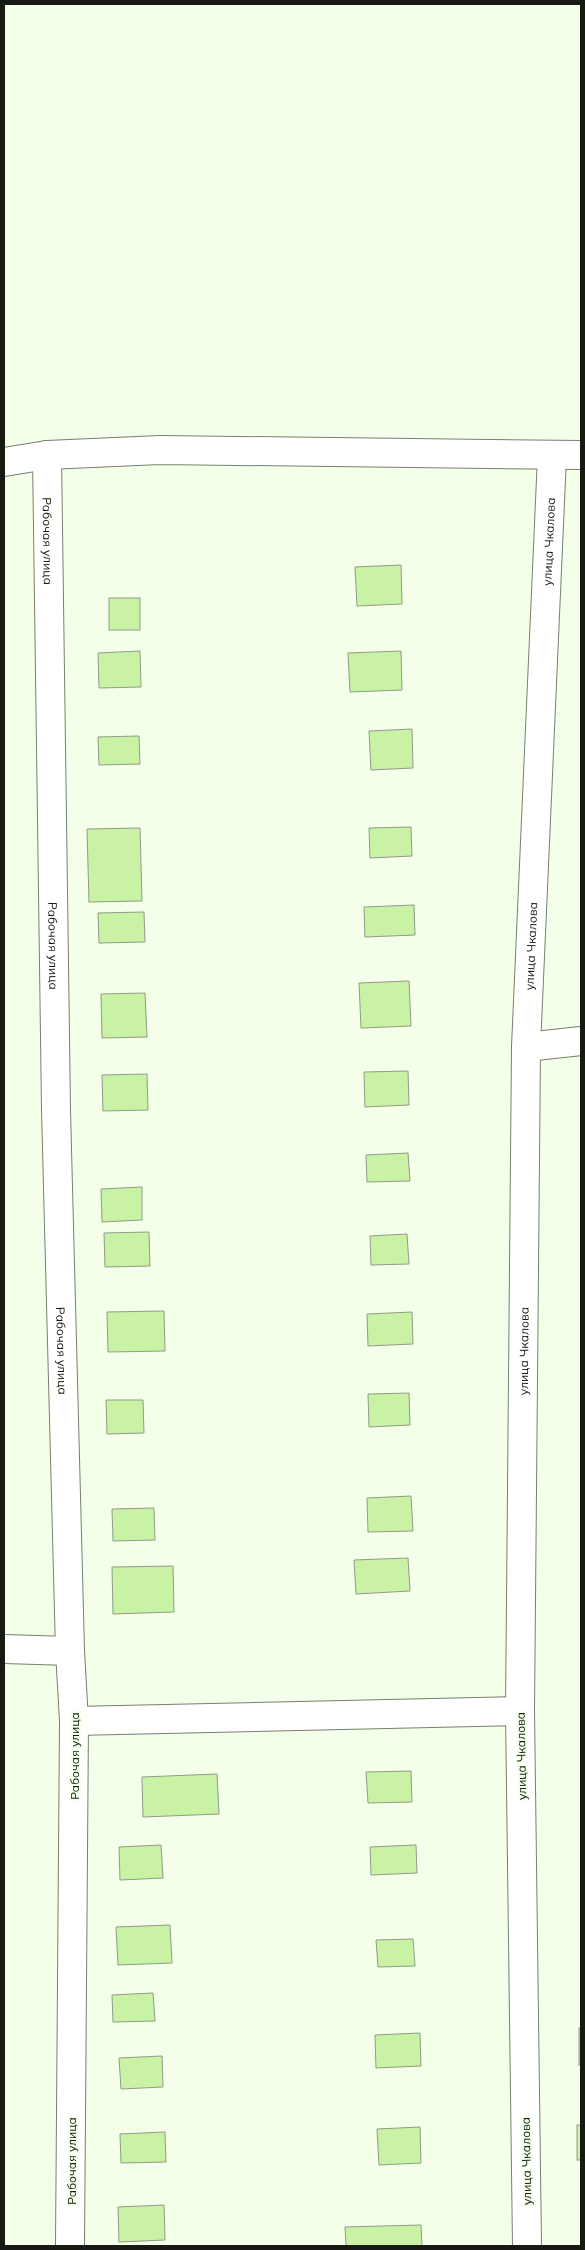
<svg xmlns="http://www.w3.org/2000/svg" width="585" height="2250" font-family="Mulish,sans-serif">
<rect width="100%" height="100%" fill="#f3ffe9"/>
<g fill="#caf2a5" stroke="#919c88">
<polygon points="401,565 402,604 357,606 355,567"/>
<rect x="109" y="598" width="31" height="32"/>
<polygon points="140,651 141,687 99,688 98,653"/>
<polygon points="401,651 402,690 350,692 348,653"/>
<polygon points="412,729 413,768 371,770 369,731"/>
<polygon points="139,736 140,764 99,765 98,737"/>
<polygon points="411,827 412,856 370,858 369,828"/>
<polygon points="140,828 142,901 89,902 87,829"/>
<polygon points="414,905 415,935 365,937 364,907"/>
<polygon points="144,912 145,942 99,943 98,913"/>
<polygon points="409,981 411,1026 361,1028 359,983"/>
<polygon points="145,993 147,1037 102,1038 101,994"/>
<polygon points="408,1071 409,1105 365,1107 364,1072"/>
<polygon points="147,1074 148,1110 103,1111 102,1075"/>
<polygon points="408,1153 410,1181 367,1182 366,1155"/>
<polygon points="142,1187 142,1220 102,1222 101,1189"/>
<polygon points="149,1232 150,1266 105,1267 104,1233"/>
<polygon points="407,1234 409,1264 371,1265 370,1236"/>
<polygon points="164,1311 165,1351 108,1352 107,1312"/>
<polygon points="412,1312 413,1344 368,1346 367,1314"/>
<polygon points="409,1393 410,1425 369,1427 368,1394"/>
<polygon points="106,1400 143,1400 144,1433 107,1434"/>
<polygon points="411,1496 413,1531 368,1532 367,1498"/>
<polygon points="154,1508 155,1540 113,1541 112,1509"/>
<polygon points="408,1558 410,1591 356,1594 354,1560"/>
<polygon points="173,1566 174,1612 113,1614 112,1567"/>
<polygon points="411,1771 412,1802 368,1803 366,1772"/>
<polygon points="217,1774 219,1814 143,1817 142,1777"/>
<polygon points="161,1845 163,1878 120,1880 119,1847"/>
<polygon points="416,1845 417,1873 371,1875 370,1847"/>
<polygon points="170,1925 172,1963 118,1965 116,1927"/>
<polygon points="413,1939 415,1966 378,1967 376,1940"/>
<polygon points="153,1993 155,2021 113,2022 112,1995"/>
<rect x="579" y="2028" width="2" height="37"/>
<polygon points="420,2033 421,2066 376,2068 375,2035"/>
<polygon points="162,2056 163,2087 121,2089 119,2058"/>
<rect x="577" y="2125" width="4" height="35"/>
<polygon points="420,2127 421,2163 379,2165 377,2129"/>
<polygon points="165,2132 166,2162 121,2163 120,2134"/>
<polygon points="164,2205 165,2240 119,2242 118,2207"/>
<polygon points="421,2225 422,2246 346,2246 345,2227"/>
</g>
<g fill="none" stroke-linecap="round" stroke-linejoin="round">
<g stroke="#76806d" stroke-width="30">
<g id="minor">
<path id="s1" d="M47,455l9,655 14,541 4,70 -4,525"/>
<polyline points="526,1047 581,1041"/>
<polyline points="4,1649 70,1651"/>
<polyline points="74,1721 520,1711"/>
<path id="s2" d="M527,2246l-7,-535 6,-664 26,-591"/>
</g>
</g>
<g stroke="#76806d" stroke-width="30">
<polyline id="secondary" points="4,462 47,455 160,450 581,455"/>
</g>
<use href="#minor" stroke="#fff" stroke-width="28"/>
<use href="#secondary" stroke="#fff" stroke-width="28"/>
</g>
<g text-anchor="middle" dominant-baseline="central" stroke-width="4" stroke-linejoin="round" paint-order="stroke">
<g font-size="12" fill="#161a12" stroke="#f3ffe9">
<text stroke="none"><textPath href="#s1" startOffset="86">Рабочая улица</textPath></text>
<text stroke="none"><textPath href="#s2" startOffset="1705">улица Чкалова</textPath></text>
<text stroke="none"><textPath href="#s1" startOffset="491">Рабочая улица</textPath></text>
<text stroke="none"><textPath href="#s2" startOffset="1300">улица Чкалова</textPath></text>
<text stroke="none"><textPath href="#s1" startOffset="896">Рабочая улица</textPath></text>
<text stroke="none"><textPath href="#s2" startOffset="895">улица Чкалова</textPath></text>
<text transform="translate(74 1756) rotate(-90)">Рабочая улица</text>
<text transform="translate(521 1756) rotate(-91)">улица Чкалова</text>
<text transform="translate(71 2161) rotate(-90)">Рабочая улица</text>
<text transform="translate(526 2161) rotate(-91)">улица Чкалова</text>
</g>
</g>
<rect width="585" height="2250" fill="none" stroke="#161a12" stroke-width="10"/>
</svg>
